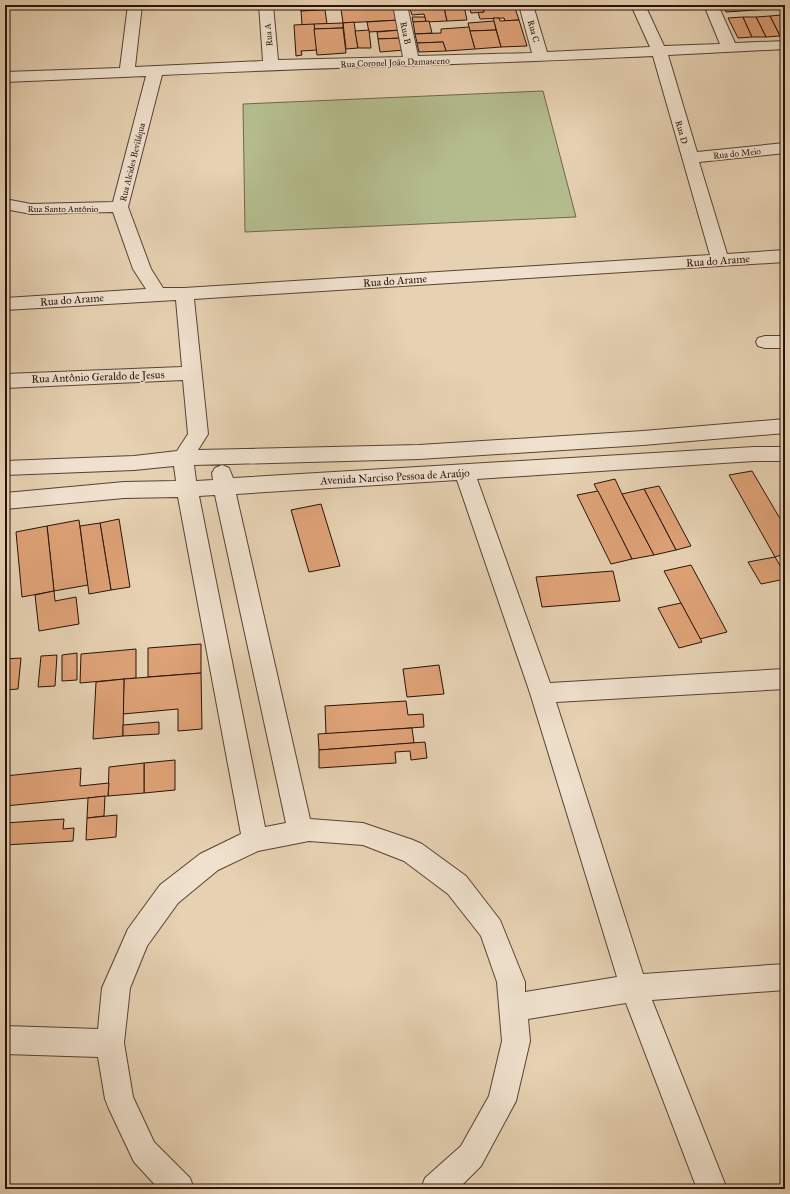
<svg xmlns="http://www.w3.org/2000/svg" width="790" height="1194" font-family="'IM FELL Great Primer',serif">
<rect width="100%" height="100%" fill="#e6d1b2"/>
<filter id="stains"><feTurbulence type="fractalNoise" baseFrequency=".005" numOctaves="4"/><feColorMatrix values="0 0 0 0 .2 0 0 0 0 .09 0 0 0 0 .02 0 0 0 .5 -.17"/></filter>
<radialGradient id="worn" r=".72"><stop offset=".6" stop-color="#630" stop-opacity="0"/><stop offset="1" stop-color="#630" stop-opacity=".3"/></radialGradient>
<polygon fill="#b4bc8d" stroke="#6e674b" points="543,91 576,217 245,232 243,104"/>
<g fill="#dfa277" stroke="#281209">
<polygon points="300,5 341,5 341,6 320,7 320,10 301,11"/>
<polygon points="341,5 397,5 397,7 342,9"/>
<polygon points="409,5 476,5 476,6 444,7 447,21 426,22 424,14 412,15"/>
<polygon points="482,5 514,5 519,20 505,21 504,18 480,19 478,12 484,12"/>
<polygon points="482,5 484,12 471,13 469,6"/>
<polygon points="722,5 770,5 772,9 726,12"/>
<polygon points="464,6 467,20 447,21 444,7"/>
<polygon points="397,7 399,20 343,23 341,9"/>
<polygon points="320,10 325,10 327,24 302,25 301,11"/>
<polygon points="782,15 785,21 785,36 780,36 770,16"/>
<polygon points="770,16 780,36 766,37 756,17"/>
<polygon points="412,17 425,17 426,22 413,22"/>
<polygon points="743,17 752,37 738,38 728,18"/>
<polygon points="743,17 756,17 766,37 752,37"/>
<polygon points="493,18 499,18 500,21 519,20 527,46 501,47"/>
<polygon points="399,20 401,30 369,32 367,22"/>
<polygon points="429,21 432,33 415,34 413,22"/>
<polygon points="494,21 496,30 470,31 468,23"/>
<polygon points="354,22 358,48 346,49 343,23"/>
<polygon points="343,23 343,28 314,29 314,24"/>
<polygon points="314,24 317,50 301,51 302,55 296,56 294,25"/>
<polygon points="469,27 475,49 446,51 443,42 417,43 415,34 441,33 441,29"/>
<polygon points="343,28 346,53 317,55 314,29"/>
<polygon points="369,30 371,48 358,48 355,31"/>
<polygon points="401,30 402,38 378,39 377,32"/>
<polygon points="496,30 501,47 475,49 470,31"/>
<polygon points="402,38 405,50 380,52 378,39"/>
<polygon points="443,42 446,51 419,52 417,43"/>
<polygon points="752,471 785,527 785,543 783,544 785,548 785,554 775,557 729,475"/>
<polygon points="615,479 622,494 654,555 632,559 594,484"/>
<polygon points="659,486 691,546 676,550 644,489"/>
<polygon points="644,489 676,550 654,555 622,494"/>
<polygon points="598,491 632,559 611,564 577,495"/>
<polygon points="321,504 340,566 309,572 291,510"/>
<polygon points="119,519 130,587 111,590 100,523"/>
<polygon points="79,520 88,585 54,591 47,526"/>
<polygon points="100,523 111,590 89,594 80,526"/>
<polygon points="47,526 54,591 22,597 16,532"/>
<polygon points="775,557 785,574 785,579 761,584 748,562"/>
<polygon points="691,565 727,632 700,639 664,571"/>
<polygon points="613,571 620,601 542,607 536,577"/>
<polygon points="54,591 55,601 76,597 79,624 39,631 35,595"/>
<polygon points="681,603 702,642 679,648 658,608"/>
<polygon points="201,644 201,673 148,677 148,648"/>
<polygon points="136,649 136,678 80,683 81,654"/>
<polygon points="77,653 77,680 62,681 62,655"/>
<polygon points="57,655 55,686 38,687 41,656"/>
<polygon points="21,658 18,689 5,690 5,659"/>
<polygon points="439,665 444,694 407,697 403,669"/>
<polygon points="201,673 202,729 178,731 178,709 123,714 124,679"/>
<polygon points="124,679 123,736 93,739 96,682"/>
<polygon points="406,701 408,715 423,714 424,727 326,734 325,706"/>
<polygon points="159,722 159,734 123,736 123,725"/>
<polygon points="412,728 414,743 319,750 318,734"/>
<polygon points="425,742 427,758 411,760 410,751 395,752 396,763 319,768 319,750"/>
<polygon points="175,760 175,790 144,793 144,763"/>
<polygon points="144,763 144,793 108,796 109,767"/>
<polygon points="81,768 80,786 109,783 108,796 5,806 5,776"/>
<polygon points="105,796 104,816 87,818 88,798"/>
<polygon points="117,815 116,837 86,840 87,818"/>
<polygon points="64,819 63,829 74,828 73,841 5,845 5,823"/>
</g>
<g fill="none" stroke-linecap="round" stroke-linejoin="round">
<g stroke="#584233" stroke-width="2">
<g id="street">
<path d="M128,5h14l-7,62 128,-6 -4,-56h14l5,55 125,-3 -10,-52h14l11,51 114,-3 -13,-48h14l14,47 103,-5 -19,-42h14l19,41 56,-2 -16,-39h14l17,38 50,-2v8l-117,6 29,97 88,-9v10l-86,9 28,92 58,-4v12l-591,37 14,135 -10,16 221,-5 224,-14 142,-12v14l-142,12 -224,14 -225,6 2,16 17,-1 -1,-7 3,-5 7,-3 7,3 4,10 521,-31h31v14h-31l-277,18 73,204 235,-14v20l-229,13 87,272 142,-10v26l-133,10 75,189h-30l-71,-186 -98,16 2,22 -14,60 -35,65 -23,23h-37l4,-11 36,-32 28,-50 13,-55 -5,-59 -16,-46 -33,-42 -44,-33 -41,-16 -54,-4 -51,10 -40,19 -40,33 -31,43 -17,42 -6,55 9,54 21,45 36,36 4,11h-35l-25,-27 -25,-53 -4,-10 -7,-42 -93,-3v-28l93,3 4,-41 26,-59 32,-44 40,-31 41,-20 -63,-337 -54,1 -119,11v-16l119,-11 52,-1 -2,-15 -40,4 -129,5v-14l129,-5 43,-5 11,-17 -5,-54 -178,8v-14l177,-7 -6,-67 -171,10v-12l141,-9 -13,-20 -20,-57 -82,2 -26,-5v-10l26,5 82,-2 33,-126 -141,6v-10l115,-4zM653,56l57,199 -526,33h-21l-12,-19 -23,-62 34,-132c164,-8 327,-11 491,-19zM457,480l73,213 87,284 -92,15v-10l-25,-62 -34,-44 -44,-32 -9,-4 -50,-17 -53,-4 -74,-325zM215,495l71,328 -21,4 -66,-331z"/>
<polygon points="765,336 785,336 785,348 765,348 758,346 756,342 758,338"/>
</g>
</g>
<use href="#street" fill="#efe1cd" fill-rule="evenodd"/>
</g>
<g text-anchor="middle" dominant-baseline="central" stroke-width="3" stroke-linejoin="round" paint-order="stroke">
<g font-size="9" fill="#281209" stroke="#efe1cd">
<text transform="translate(534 31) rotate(74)">Rua C</text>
<text transform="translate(406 33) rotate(78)">Rua B</text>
<text transform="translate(268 35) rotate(-95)">Rua A</text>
<text transform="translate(395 62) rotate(-2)">Rua Coronel João Damasceno</text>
<text transform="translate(682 132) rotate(74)">Rua D</text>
<text transform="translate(737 153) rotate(-6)">Rua do Meio</text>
<text transform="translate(132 162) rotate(-76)">Rua Alcides Beviláqua</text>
<text x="63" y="208">Rua Santo Antônio</text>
</g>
<g font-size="11" fill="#281209" stroke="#efe1cd">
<text transform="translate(718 261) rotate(-4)">Rua do Arame</text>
<text transform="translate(395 281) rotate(-4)">Rua do Arame</text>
<text transform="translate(72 300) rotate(-4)">Rua do Arame</text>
<text transform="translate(98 377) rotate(-2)">Rua Antônio Geraldo de Jesus</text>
<text transform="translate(395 477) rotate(-3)">Avenida Narciso Pessoa de Araújo</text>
</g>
</g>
<rect width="790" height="1194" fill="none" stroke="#e6d1b2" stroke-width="20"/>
<rect x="6" y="6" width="778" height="1182" fill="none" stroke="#281209" stroke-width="2"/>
<rect x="10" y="10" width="770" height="1174" fill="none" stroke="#281209"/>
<rect width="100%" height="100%" filter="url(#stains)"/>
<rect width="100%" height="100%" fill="url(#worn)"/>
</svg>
